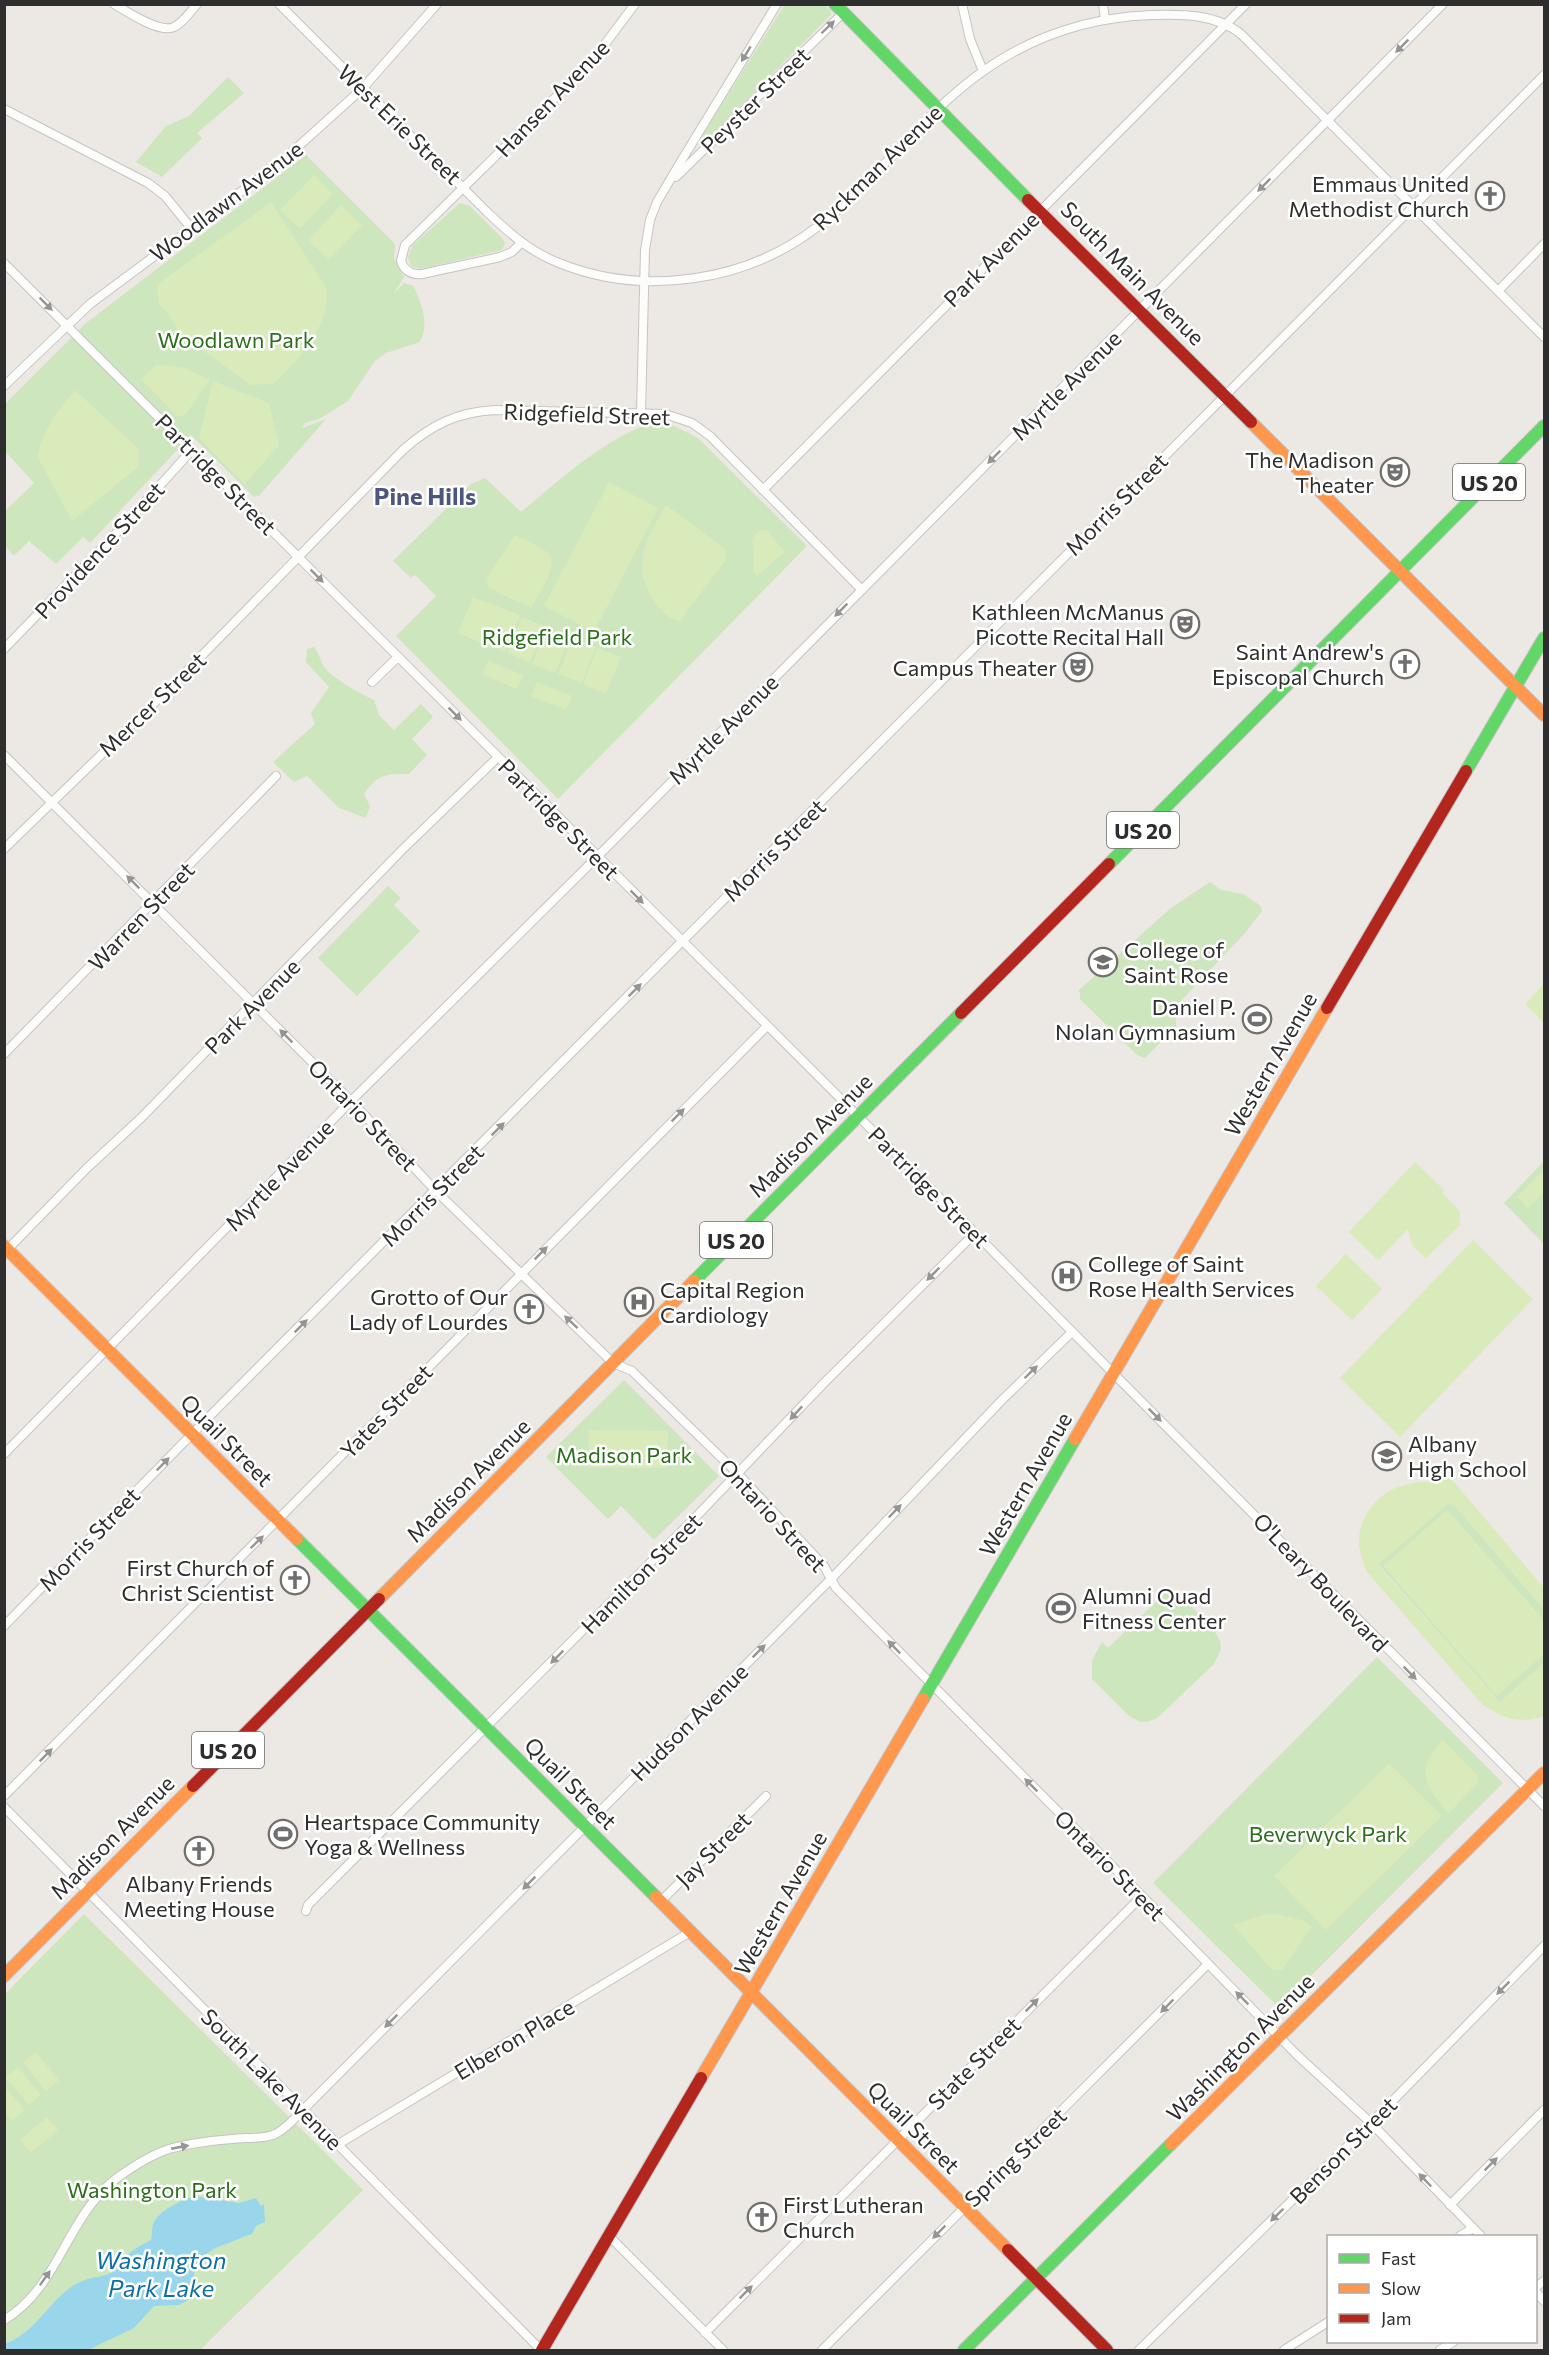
<svg xmlns="http://www.w3.org/2000/svg" width="1549" height="2355" font-family="Commissioner,sans-serif">
<rect width="100%" height="100%" fill="#ece8e4"/>
<g fill="#cee6be">
<polygon points="785,4 824,5 831,11 831,15 707,140 704,140 702,136"/>
<polygon points="228,77 244,93 197,133 202,138 162,177 136,162 166,126 189,116"/>
<path d="M306,155l89,89 -1,14 10,19 -10,16 10,-10 10,3c7,20 16,35 6,56l-34,11 -11,8 -27,40 -29,18 -14,4 -3,5 24,-9 -68,78 -2,-2 -2,2 -63,-62 -101,108 -7,-6 -27,27 -27,-23 -15,15 -9,-10v-35l29,-28 -29,-32v-47l81,-81z"/>
<polygon points="460,203 470,206 503,239 505,243 502,250 421,269 411,266 408,257 413,245"/>
<path d="M648,424l24,1 26,13 109,108 -249,253 -162,-163 40,-40 -21,-21 -4,3 -18,-17 78,-77 14,-6 36,34c39,-32 79,-70 127,-88z"/>
<path d="M314,647c6,7 6,15 11,21 6,9 39,28 49,32l5,15 15,15 27,-26 12,13 -21,22 15,16 -18,19c-23,0 -31,0 -45,20l6,12 -4,12 -27,-10 -32,-32 -13,6 -21,-20 42,-38 -4,-11 18,-26 -23,-25 1,-13z"/>
<polygon points="1210,882 1221,890 1243,894 1261,906 1262,911 1245,933 1176,1006 1176,1027 1145,1058 1137,1055 1080,999 1080,993 1078,991 1171,908"/>
<polygon points="388,886 401,898 394,905 420,931 357,996 318,958"/>
<polygon points="1544,1161 1544,1244 1504,1203"/>
<polygon points="624,1380 719,1476 654,1540 621,1506 608,1519 546,1457"/>
<polygon points="1449,1502 1456,1507 1544,1609 1544,1621 1447,1510 1497,1695 1544,1654 1544,1663 1500,1702 1378,1564"/>
<path d="M1160,1589l9,3 11,11 4,-4c10,11 38,34 37,48 -1,7 -5,12 -8,18l-56,53 -10,4h-6l-11,-5 -38,-38v-19l10,-18 6,6 52,-50 -4,-6z"/>
<polygon points="1377,1657 1503,1783 1279,2008 1153,1883"/>
<polygon points="84,1914 363,2190 200,2350 5,2350 5,1994"/>
</g>
<g fill="#d9eabb">
<polygon points="314,175 333,194 300,229 280,210"/>
<path d="M271,202l53,82c14,34 -28,79 -51,100l-22,1 -71,-51 -10,-18 -12,-14v-18z"/>
<polygon points="341,205 362,225 329,260 308,240"/>
<polygon points="157,364 184,368 210,380 186,414 178,417 141,379"/>
<polygon points="213,381 269,403 279,445 245,484 199,438"/>
<path d="M75,390l64,59 -1,18 -66,54 -35,-65c8,-29 19,-43 38,-66z"/>
<polygon points="609,482 658,508 594,632 544,606"/>
<path d="M666,505l59,44 1,11 -46,61c-11,-2 -19,-10 -25,-19 -25,-35 -9,-64 11,-97z"/>
<polygon points="759,530 766,530 785,552 757,576 753,572 754,556 752,539"/>
<path d="M515,535c10,5 24,10 33,18 12,12 -10,43 -17,55l-42,-20 -2,-10z"/>
<polygon points="473,597 520,615 505,652 458,633"/>
<polygon points="522,617 545,626 530,663 507,653"/>
<polygon points="547,627 570,637 555,673 532,664"/>
<polygon points="573,637 596,647 582,683 558,674"/>
<polygon points="597,648 621,657 606,694 583,684"/>
<polygon points="488,661 523,675 517,689 482,674"/>
<polygon points="537,682 572,696 566,710 531,696"/>
<polygon points="1543,985 1544,986 1544,1023 1525,1004"/>
<polygon points="1415,1162 1444,1190 1442,1193 1460,1211 1460,1225 1426,1258 1412,1245 1408,1229 1378,1260 1349,1232"/>
<polygon points="1542,1172 1544,1174 1544,1192 1528,1209 1517,1197"/>
<polygon points="1473,1240 1533,1299 1400,1437 1340,1378"/>
<polygon points="1346,1254 1382,1289 1352,1320 1316,1286"/>
<polygon points="589,1430 668,1431 667,1468 588,1467"/>
<path d="M1448,1475l96,113v21l-88,-102 -7,-4 -71,62 122,137 44,-39v53c-24,8 -41,3 -62,-12l-115,-132c-4,-10 -8,-21 -8,-32 1,-26 22,-50 46,-55 11,-3 22,-5 33,-1z"/>
<polygon points="1447,1510 1544,1621 1544,1654 1497,1696 1383,1566"/>
<path d="M1443,1740l35,36 -1,8 -28,29c-25,-27 -35,-44 -6,-73z"/>
<polygon points="1389,1763 1442,1816 1326,1930 1274,1876"/>
<polygon points="1277,1914 1305,1921 1312,1926 1282,1970 1272,1970 1233,1925 1262,1915"/>
<polygon points="36,2052 59,2080 46,2091 23,2062"/>
<polygon points="18,2067 41,2095 29,2105 5,2077"/>
<polygon points="4,2086 25,2110 12,2121 5,2111"/>
<polygon points="47,2117 58,2130 31,2153 20,2140"/>
</g>
<path fill="#99d6ec" d="M195,2196l44,7 17,-5 5,8 3,-2 1,18 -9,4 -4,8c-8,2 -15,6 -23,9 -29,9 -38,24 -37,55l-13,7 -25,1 -20,22 -46,22h-83v-6c30,-11 43,-42 69,-59 12,-8 27,-7 39,-13 10,-6 10,-14 18,-20 6,-5 14,-9 20,-12 1,-5 1,-11 2,-16 6,-14 29,-24 42,-28z"/>
<g fill="none" stroke-linecap="round" stroke-linejoin="round">
<g stroke="#c5c4c5" stroke-width="10">
<g id="street">
<path d="M114,4c12,7 46,30 60,23 9,-4 16,-15 23,-23"/>
<path d="M279,4l207,207c22,21 44,41 73,52 84,34 187,19 258,-36 60,-46 103,-111 165,-155 50,-36 109,-55 170,-57 30,-1 66,-1 90,20l302,302"/>
<polyline points="962,4 970,39 983,71"/>
<polyline points="1103,4 1105,19"/>
<polyline points="4,109 148,183 165,196 191,228"/>
<polyline points="676,177 843,13"/>
<path d="M521,243l-9,9 -12,5 -78,17c-10,1 -18,-3 -21,-13l4,-16 163,-160 34,-37 33,-44"/>
<path d="M4,263l971,970c188,192 380,382 569,573"/>
<polyline points="1499,290 1544,244"/>
<polyline points="4,386 90,304 281,162 363,88 437,4"/>
<polyline points="641,413 645,250 650,220 657,202 680,163 777,4"/>
<polyline points="763,490 1246,4"/>
<polyline points="4,649 125,524 192,450"/>
<polyline points="372,682 398,657"/>
<polyline points="4,755 351,1101 436,1191 613,1363 632,1371 738,1474 824,1566 836,1588 1142,1896 1297,2055 1371,2123 1481,2236"/>
<path d="M4,849l172,-167 227,-232c28,-25 54,-38 92,-40l170,4 27,9 18,13 152,154"/>
<polyline points="4,1054 276,776"/>
<polyline points="5,1252 87,1168 141,1118 402,850 498,757"/>
<polyline points="4,1454 351,1101 597,857 1443,4"/>
<polyline points="4,1626 192,1434 1544,75"/>
<polyline points="4,1796 767,1026"/>
<polyline points="4,1807 541,2350"/>
<polyline points="660,1902 766,1796"/>
<polyline points="306,1911 308,1905 689,1524 824,1383 975,1233"/>
<polyline points="337,2145 690,1932"/>
<polyline points="1450,2205 1544,2110"/>
<polyline points="609,2236 723,2350"/>
<polyline points="1460,2236 1473,2228"/>
<polyline points="1536,2287 1544,2281"/>
<polyline points="1536,2292 1544,2301"/>
<path d="M4,2320c55,-32 63,-105 113,-142 15,-11 34,-23 52,-29 24,-7 52,-9 76,-11 9,0 19,0 28,-3 7,-3 13,-8 18,-13l540,-543 171,-179 70,-68"/>
<polyline points="705,2333 1142,1896"/>
<polyline points="822,2350 1208,1964"/>
<polyline points="1139,2350 1371,2123 1544,1946"/>
<polyline points="1284,2350 1328,2322"/>
<polyline points="1440,2350 1453,2342"/>
</g>
</g>
<g stroke="#c5c4c5" stroke-width="14">
<g id="fast">
<polyline points="835,4 1028,200"/>
<polyline points="1466,771 1544,638"/>
<polyline points="1109,864 1544,426"/>
<polyline points="694,1281 961,1013"/>
<polyline points="297,1539 656,1897"/>
<polyline points="923,1699 1075,1439"/>
<polyline points="964,2350 1171,2144"/>
</g>
</g>
<g stroke="#c5c4c5" stroke-width="14">
<g id="slow">
<polyline points="1251,422 1544,715"/>
<polyline points="4,1246 297,1539"/>
<polyline points="1075,1439 1327,1008"/>
<polyline points="379,1599 694,1281"/>
<polyline points="656,1897 1008,2250"/>
<polyline points="4,1976 193,1786"/>
<polyline points="701,2078 923,1699"/>
<polyline points="1171,2144 1544,1773"/>
</g>
</g>
<g stroke="#c5c4c5" stroke-width="14">
<g id="jam">
<polyline points="1028,200 1251,422"/>
<polyline points="1327,1008 1466,771"/>
<polyline points="961,1013 1109,864"/>
<polyline points="193,1786 379,1599"/>
<polyline points="1008,2250 1107,2350"/>
<polyline points="542,2350 701,2078"/>
</g>
</g>
<use href="#street" stroke="#fcfcfb" stroke-width="8"/>
<use href="#fast" stroke="#63d668" stroke-width="12"/>
<use href="#slow" stroke="#ff974d" stroke-width="12"/>
<use href="#jam" stroke="#b3261e" stroke-width="12"/>
</g>
<defs><path id="oneway-solid" d="M-6-.8H1V-3.2L6.5 0L1 3.2V.8H-6Z" transform="scale(1.5)"/></defs>
<g fill="#959594">
<use href="#oneway-solid" transform="translate(828 27) rotate(-44)"/>
<use href="#oneway-solid" transform="translate(1402 46) rotate(135)"/>
<use href="#oneway-solid" transform="translate(746 54) rotate(121)"/>
<use href="#oneway-solid" transform="translate(1264 185) rotate(135)"/>
<use href="#oneway-solid" transform="translate(46 304) rotate(45)"/>
<use href="#oneway-solid" transform="translate(994 457) rotate(135)"/>
<use href="#oneway-solid" transform="translate(317 576) rotate(45)"/>
<use href="#oneway-solid" transform="translate(841 610) rotate(135)"/>
<use href="#oneway-solid" transform="translate(455 714) rotate(45)"/>
<use href="#oneway-solid" transform="translate(133 882) rotate(-135)"/>
<use href="#oneway-solid" transform="translate(637 897) rotate(45)"/>
<use href="#oneway-solid" transform="translate(635 990) rotate(-45)"/>
<use href="#oneway-solid" transform="translate(286 1036) rotate(-135)"/>
<use href="#oneway-solid" transform="translate(678 1115) rotate(-45)"/>
<use href="#oneway-solid" transform="translate(498 1129) rotate(-45)"/>
<use href="#oneway-solid" transform="translate(541 1253) rotate(-45)"/>
<use href="#oneway-solid" transform="translate(933 1274) rotate(135)"/>
<use href="#oneway-solid" transform="translate(571 1322) rotate(-137)"/>
<use href="#oneway-solid" transform="translate(301 1326) rotate(-45)"/>
<use href="#oneway-solid" transform="translate(1031 1372) rotate(-44)"/>
<use href="#oneway-solid" transform="translate(796 1413) rotate(133)"/>
<use href="#oneway-solid" transform="translate(1155 1415) rotate(45)"/>
<use href="#oneway-solid" transform="translate(163 1464) rotate(-46)"/>
<use href="#oneway-solid" transform="translate(895 1511) rotate(-46)"/>
<use href="#oneway-solid" transform="translate(257 1542) rotate(-44)"/>
<use href="#oneway-solid" transform="translate(894 1647) rotate(-134)"/>
<use href="#oneway-solid" transform="translate(759 1651) rotate(-45)"/>
<use href="#oneway-solid" transform="translate(557 1657) rotate(135)"/>
<use href="#oneway-solid" transform="translate(1410 1673) rotate(45)"/>
<use href="#oneway-solid" transform="translate(46 1755) rotate(-45)"/>
<use href="#oneway-solid" transform="translate(1031 1785) rotate(-135)"/>
<use href="#oneway-solid" transform="translate(529 1883) rotate(135)"/>
<use href="#oneway-solid" transform="translate(1503 1988) rotate(135)"/>
<use href="#oneway-solid" transform="translate(1242 1998) rotate(-135)"/>
<use href="#oneway-solid" transform="translate(1032 2005) rotate(-45)"/>
<use href="#oneway-solid" transform="translate(1167 2006) rotate(135)"/>
<use href="#oneway-solid" transform="translate(391 2021) rotate(135)"/>
<use href="#oneway-solid" transform="translate(180 2147) rotate(-11)"/>
<use href="#oneway-solid" transform="translate(1491 2164) rotate(-45)"/>
<use href="#oneway-solid" transform="translate(1425 2180) rotate(-134)"/>
<use href="#oneway-solid" transform="translate(1277 2215) rotate(136)"/>
<use href="#oneway-solid" transform="translate(939 2232) rotate(135)"/>
<use href="#oneway-solid" transform="translate(45 2278) rotate(-55)"/>
<use href="#oneway-solid" transform="translate(746 2292) rotate(-45)"/>
</g>
<defs>
<g id="church-ring" transform="scale(1.5)"><circle r="9.5" fill="#fff" stroke="#706f6e" stroke-width="1.5"/><path d="M-1.2-6h2.4v3.5h3.3v2.4h-3.3V6h-2.4V-.1h-3.3v-2.4h3.3Z" fill="#706f6e"/></g>
<g id="theatre-ring" transform="scale(1.5)"><circle r="9.5" fill="#fff" stroke="#706f6e" stroke-width="1.5"/><path d="M-5-5.5Q0-4 5-5.5V0Q5 5 0 6Q-5 5-5 0ZM-3.3-2.5H-1v1.5H-3.3ZM1-2.5H3.3v1.5H1ZM-2.8 1Q0 5.5 2.8 1Z" fill="#706f6e"/></g>
<g id="university-ring" transform="scale(1.5)"><circle r="9.5" fill="#fff" stroke="#706f6e" stroke-width="1.5"/><path d="M0-5L7-2L0 1L-7-2ZM-4 1L0 2.5L4 1V4Q0 6-4 4Z" fill="#706f6e"/></g>
<g id="stadium-ring" transform="scale(1.5)"><circle r="9.5" fill="#fff" stroke="#706f6e" stroke-width="1.5"/><path d="M0-5a6.5 5 0 1 0 0 10a6.5 5 0 1 0 0-10ZM-3.5-1.8h7v3.6h-7Z" fill="#706f6e"/></g>
<g id="hospital-ring" transform="scale(1.5)"><circle r="9.5" fill="#fff" stroke="#706f6e" stroke-width="1.5"/><path d="M-5-5h3v3.5h4V-5h3V5h-3V1.5h-4V5h-3Z" fill="#706f6e"/></g>
<g id="school-ring" transform="scale(1.5)"><circle r="9.5" fill="#fff" stroke="#706f6e" stroke-width="1.5"/><path d="M0-5L7-2L0 1L-7-2ZM-4 1L0 2.5L4 1V4Q0 6-4 4Z" fill="#706f6e"/></g>
</defs>
<g fill-rule="evenodd">
<use href="#church-ring" x="1490" y="196"/>
<use href="#theatre-ring" x="1395" y="472"/>
<use href="#theatre-ring" x="1185" y="624"/>
<use href="#church-ring" x="1405" y="664"/>
<use href="#theatre-ring" x="1078" y="667"/>
<use href="#university-ring" x="1103" y="962"/>
<use href="#stadium-ring" x="1257" y="1019"/>
<use href="#hospital-ring" x="1067" y="1276"/>
<use href="#hospital-ring" x="639" y="1302"/>
<use href="#church-ring" x="529" y="1309"/>
<use href="#school-ring" x="1387" y="1456"/>
<use href="#church-ring" x="295" y="1580"/>
<use href="#stadium-ring" x="1061" y="1608"/>
<use href="#stadium-ring" x="283" y="1834"/>
<use href="#church-ring" x="199" y="1851"/>
<use href="#church-ring" x="762" y="2217"/>
</g>
<g text-anchor="middle" dominant-baseline="central" stroke-width="5" stroke-linejoin="round" paint-order="stroke">
<g fill="#fff" stroke="#6d6d6d" stroke-width="1.5">
<rect x="1453" y="464" width="72" height="36" rx="4.5"/>
<rect x="1107" y="812" width="72" height="36" rx="4.5"/>
<rect x="700" y="1222" width="72" height="36" rx="4.5"/>
<rect x="192" y="1732" width="72" height="36" rx="4.5"/>
</g>
<g font-size="21" font-weight="bold" fill="#2e2e2e">
<text x="1489" y="482">US 20</text>
<text x="1143" y="830">US 20</text>
<text x="736" y="1240">US 20</text>
<text x="228" y="1750">US 20</text>
</g>
<g font-size="22" fill="#2e2e2e" stroke="#fff">
<text transform="translate(552 98) rotate(-46)">Hansen Avenue</text>
<text transform="translate(755 100) rotate(-44)">Peyster Street</text>
<text transform="translate(400 124) rotate(44)">West Erie Street</text>
<text transform="translate(877 167) rotate(-44)">Ryckman Avenue</text>
<text transform="translate(226 201) rotate(-37)">Woodlawn Avenue</text>
<text transform="translate(991 259) rotate(-45)">Park Avenue</text>
<text transform="translate(1133 273) rotate(45)">South Main Avenue</text>
<text transform="translate(1066 385) rotate(-45)">Myrtle Avenue</text>
<text transform="translate(587 414) rotate(2)">Ridgefield Street</text>
<text transform="translate(216 474) rotate(45)">Partridge Street</text>
<text transform="translate(1116 504) rotate(-45)">Morris Street</text>
<text transform="translate(99 550) rotate(-47)">Providence Street</text>
<text transform="translate(152 704) rotate(-44)">Mercer Street</text>
<text transform="translate(723 729) rotate(-45)">Myrtle Avenue</text>
<text transform="translate(559 819) rotate(45)">Partridge Street</text>
<text transform="translate(774 850) rotate(-45)">Morris Street</text>
<text transform="translate(141 916) rotate(-46)">Warren Street</text>
<text transform="translate(252 1006) rotate(-45)">Park Avenue</text>
<text transform="translate(1270 1064) rotate(-60)">Western Avenue</text>
<text transform="translate(363 1115) rotate(46)">Ontario Street</text>
<text transform="translate(810 1135) rotate(-45)">Madison Avenue</text>
<text transform="translate(279 1175) rotate(-46)">Myrtle Avenue</text>
<text transform="translate(929 1187) rotate(45)">Partridge Street</text>
<text transform="translate(432 1195) rotate(-45)">Morris Street</text>
<text transform="translate(386 1411) rotate(-46)">Yates Street</text>
<text transform="translate(227 1440) rotate(45)">Quail Street</text>
<text transform="translate(468 1480) rotate(-45)">Madison Avenue</text>
<text transform="translate(1025 1484) rotate(-60)">Western Avenue</text>
<text transform="translate(773 1515) rotate(47)">Ontario Street</text>
<text transform="translate(89 1539) rotate(-46)">Morris Street</text>
<text transform="translate(641 1573) rotate(-45)">Hamilton Street</text>
<text transform="translate(1321 1582) rotate(46)">O'Leary Boulevard</text>
<text transform="translate(689 1722) rotate(-45)">Hudson Avenue</text>
<text transform="translate(571 1783) rotate(45)">Quail Street</text>
<text transform="translate(112 1837) rotate(-45)">Madison Avenue</text>
<text transform="translate(713 1849) rotate(-45)">Jay Street</text>
<text transform="translate(1110 1865) rotate(45)">Ontario Street</text>
<text transform="translate(780 1903) rotate(-60)">Western Avenue</text>
<text transform="translate(514 2039) rotate(-31)">Elberon Place</text>
<text transform="translate(1240 2047) rotate(-45)">Washington Avenue</text>
<text transform="translate(974 2063) rotate(-45)">State Street</text>
<text transform="translate(272 2079) rotate(45)">South Lake Avenue</text>
<text transform="translate(914 2127) rotate(45)">Quail Street</text>
<text transform="translate(1343 2150) rotate(-45)">Benson Street</text>
<text transform="translate(1015 2157) rotate(-44)">Spring Street</text>
</g>
<g font-size="22" fill="#2e2e2e" stroke="#fff" text-anchor="end">
<text x="1469" y="183">Emmaus United<tspan x="1469" dy="25">Methodist Church</tspan></text>
<text x="1374" y="459">The Madison<tspan x="1374" dy="25">Theater</tspan></text>
<text x="1164" y="611">Kathleen McManus<tspan x="1164" dy="25">Picotte Recital Hall</tspan></text>
<text x="1384" y="651">Saint Andrew's<tspan x="1384" dy="25">Episcopal Church</tspan></text>
<text x="1057" y="667">Campus Theater</text>
<text x="1124" y="949" text-anchor="start">College of<tspan x="1124" dy="25">Saint Rose</tspan></text>
<text x="1236" y="1006">Daniel P.<tspan x="1236" dy="25">Nolan Gymnasium</tspan></text>
<text x="1088" y="1263" text-anchor="start">College of Saint<tspan x="1088" dy="25">Rose Health Services</tspan></text>
<text x="660" y="1289" text-anchor="start">Capital Region<tspan x="660" dy="25">Cardiology</tspan></text>
<text x="508" y="1296">Grotto of Our<tspan x="508" dy="25">Lady of Lourdes</tspan></text>
<text x="1408" y="1443" text-anchor="start">Albany<tspan x="1408" dy="25">High School</tspan></text>
<text x="274" y="1567">First Church of<tspan x="274" dy="25">Christ Scientist</tspan></text>
<text x="1082" y="1595" text-anchor="start">Alumni Quad<tspan x="1082" dy="25">Fitness Center</tspan></text>
<text x="304" y="1821" text-anchor="start">Heartspace Community<tspan x="304" dy="25">Yoga &amp; Wellness</tspan></text>
<text x="199" y="1883" text-anchor="middle">Albany Friends<tspan x="199" dy="25">Meeting House</tspan></text>
<text x="783" y="2204" text-anchor="start">First Lutheran<tspan x="783" dy="25">Church</tspan></text>
</g>
<g font-size="22" fill="#2c6e1b" stroke="#fff">
<text x="236" y="339">Woodlawn Park</text>
<text x="557" y="636">Ridgefield Park</text>
<text x="624" y="1454">Madison Park</text>
<text x="1328" y="1833">Beverwyck Park</text>
<text x="152" y="2189">Washington Park</text>
</g>
<g font-size="24" font-weight="bold" fill="#4d5680" stroke="#fff">
<text x="425" y="495">Pine Hills</text>
</g>
<g font-size="24" font-style="italic" fill="#0d6fa3" stroke="#fff">
<text x="161" y="2259">Washington<tspan x="161" dy="28">Park Lake</tspan></text>
</g>
</g>
<rect width="1549" height="2355" fill="none" stroke="#2e2e2e" stroke-width="12"/>
<rect x="1327" y="2235" width="210" height="108" fill="#ffffff" stroke="#ababab" stroke-width="1.5"/>
<rect x="1339" y="2254" width="30" height="9" fill="#63d668" stroke="#ababab" stroke-width="1.5"/>
<text x="1381" y="2265" font-size="18" fill="#2e2e2e">Fast</text>
<rect x="1339" y="2284" width="30" height="9" fill="#ff974d" stroke="#ababab" stroke-width="1.5"/>
<text x="1381" y="2295" font-size="18" fill="#2e2e2e">Slow</text>
<rect x="1339" y="2314" width="30" height="9" fill="#b3261e" stroke="#ababab" stroke-width="1.5"/>
<text x="1381" y="2325" font-size="18" fill="#2e2e2e">Jam</text>
</svg>
